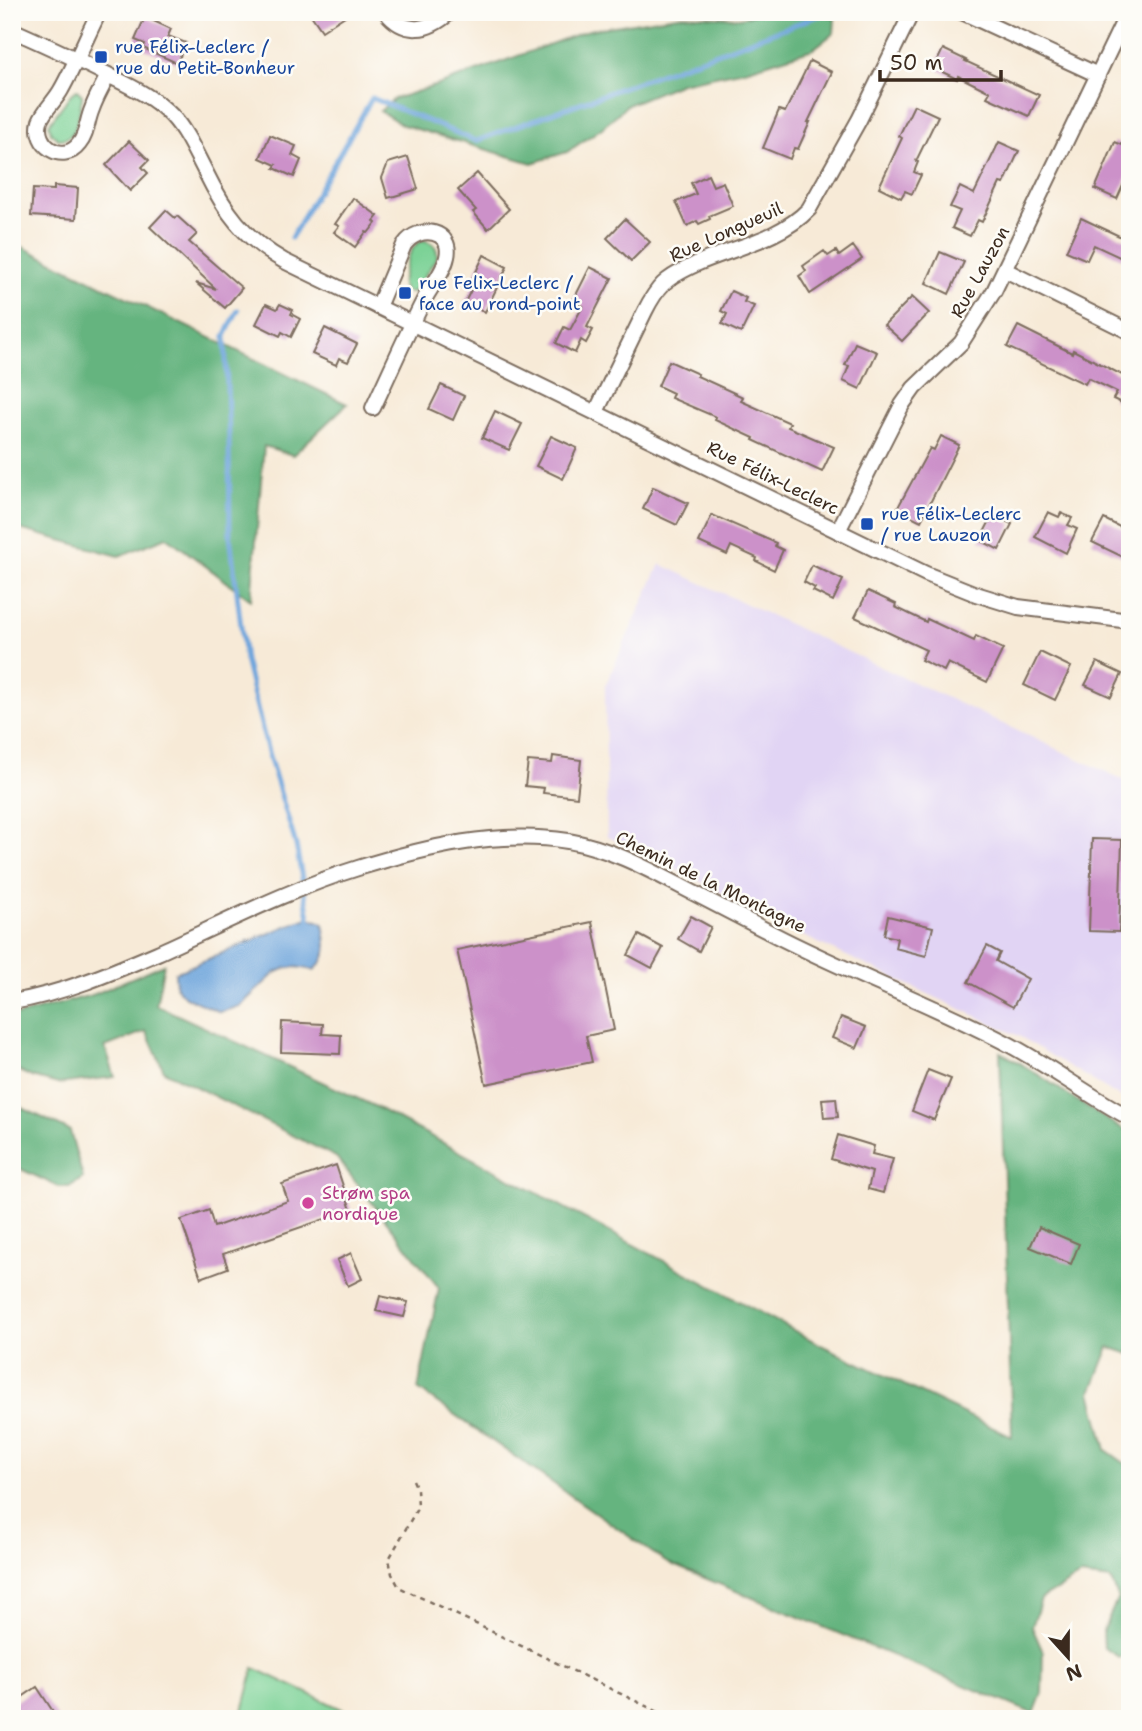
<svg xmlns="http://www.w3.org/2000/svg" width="1142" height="1731" font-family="'Shantell Sans',sans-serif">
<rect width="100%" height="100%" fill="#fdfcf7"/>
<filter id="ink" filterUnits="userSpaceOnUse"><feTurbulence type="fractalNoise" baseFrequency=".0143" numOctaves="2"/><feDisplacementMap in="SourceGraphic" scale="14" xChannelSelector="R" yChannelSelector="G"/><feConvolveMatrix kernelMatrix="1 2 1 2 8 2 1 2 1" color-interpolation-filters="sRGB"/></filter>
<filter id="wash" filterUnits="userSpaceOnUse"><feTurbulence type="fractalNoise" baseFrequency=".00686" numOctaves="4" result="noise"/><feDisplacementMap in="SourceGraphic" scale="28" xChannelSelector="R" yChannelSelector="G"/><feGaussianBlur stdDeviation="1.57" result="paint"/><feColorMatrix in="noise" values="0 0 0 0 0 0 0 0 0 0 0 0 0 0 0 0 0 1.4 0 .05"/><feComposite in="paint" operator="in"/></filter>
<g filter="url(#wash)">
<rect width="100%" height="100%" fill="#f7ead7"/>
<polygon fill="#e1d4f4" points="660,564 1130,783 1130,1103 1019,1036 799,934 652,856 607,837 605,686"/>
<g fill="#7cd296" stroke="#5c7e5a" stroke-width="2">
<path d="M77,90l5,5v3c-4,16 -3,43 -24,41l-7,-6 -2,-9 22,-30z"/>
<path d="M423,240c9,2 15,7 14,17l-21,32 -3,3h-6l-5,-6v-5c4,-14 6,-35 21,-41z"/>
<polygon points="254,1668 363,1719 241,1719"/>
</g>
<g fill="#65b47f" stroke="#506f4e" stroke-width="2">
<polygon points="764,12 818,12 835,18 834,33 813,49 745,70 681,83 627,105 602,128 567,152 532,163 403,125 380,111 394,99 441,84 589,30 683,15 739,18"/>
<polygon points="12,242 347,404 293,455 264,446 251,600 167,537 119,556 12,527"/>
<path d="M164,964l-8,41 220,102 443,237 193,93 -12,-385c45,23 84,58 130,80v222l-21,-7 -18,45 15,58 24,17v188l-11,2 -15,-9 -1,-18 15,-32 -7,-18 -31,-4 -39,23 -9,28 11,25 -1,41 -8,21 -368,-152 -248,-173 21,-101 -103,-131 -172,-86 -18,-40 -41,16 10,30 -57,7 -26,-7 -20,-9v-51l83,-23z"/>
<polygon points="12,1103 70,1131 83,1178 69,1187 59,1187 12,1165"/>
</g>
<path fill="#6ea5dc" stroke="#54687d" stroke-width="2" d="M309,918l14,5c3,19 8,33 -9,47l-18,-3 -10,1 -11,5 -35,33 -20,6 -35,-15 -9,-10 -1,-14 121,-51z"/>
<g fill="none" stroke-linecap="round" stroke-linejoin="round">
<g stroke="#6ea5dc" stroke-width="5">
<polyline points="291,238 372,98 476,141 829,12"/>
<polyline points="238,310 225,336 229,438 230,535 245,660 269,756 296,845 309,918"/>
</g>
</g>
<g id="blocks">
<g fill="#cc91c9">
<polygon points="309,12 351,12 322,31"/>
<polygon points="145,17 171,29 168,36 186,43 177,63 143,48 145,44 135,40"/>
<polygon points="943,49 966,60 965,61 1039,95 1029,116 987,97 990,92 958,76 957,79 934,68"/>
<polygon points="810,61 832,72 808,122 810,122 798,149 794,148 790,159 763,148 779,110 785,112"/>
<polygon points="914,105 938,116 916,161 918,162 914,172 921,175 912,194 905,191 901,198 879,187 902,138 899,136"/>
<polygon points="270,135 296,146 292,155 301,160 294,177 274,168 276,165 260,158"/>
<polygon points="129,141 149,160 142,167 148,173 130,191 106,165"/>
<polygon points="999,142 1019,151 1004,184 1000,183 982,222 978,220 970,236 952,228 960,211 950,207 960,187 974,194"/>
<polygon points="1115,142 1130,148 1130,170 1117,199 1095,189"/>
<polygon points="408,157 418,189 388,198 382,178 388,163"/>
<polygon points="477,173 509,209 488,229 473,212 476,210 458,190"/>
<polygon points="708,175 713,186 723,182 733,206 709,216 710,219 699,224 697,221 687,226 676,202 696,194 691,183"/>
<polygon points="54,186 78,188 76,219 31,216 33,189 54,190"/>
<polygon points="353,198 378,216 374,221 376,223 368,233 366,232 355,247 334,232 339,226 335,224"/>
<polygon points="166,210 175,218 177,216 197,234 189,242 242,288 225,308 196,283 216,289 150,227"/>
<polygon points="1081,218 1130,241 1130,262 1094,245 1087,260 1066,251"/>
<polygon points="625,219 650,242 631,261 607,238"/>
<polygon points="853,246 862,259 810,294 799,276 806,271 803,266 824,251 828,256 836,251 839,256"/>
<polygon points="940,252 964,262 949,294 926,283"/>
<polygon points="484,255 507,267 485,312 465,302 475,282 472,280"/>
<polygon points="590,267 612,278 587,327 593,330 586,343 581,340 575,353 556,343 564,327 570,330 583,306 573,301"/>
<polygon points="731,291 746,298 744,302 754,306 741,333 722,324 727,314 721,311"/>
<polygon points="912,297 929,313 902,341 884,325"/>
<polygon points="266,304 277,309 280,304 293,310 291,314 300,319 291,337 282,332 280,336 256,324"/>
<polygon points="1018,326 1072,353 1073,350 1124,376 1130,366 1130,407 1113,399 1117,392 1088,378 1085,384 1007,347"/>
<polygon points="325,328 357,344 348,362 339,358 336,365 312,354"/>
<polygon points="855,343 877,352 860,389 843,381 849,366 845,365"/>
<polygon points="669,361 698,374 697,376 743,397 741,401 790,423 788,427 834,447 822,472 753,440 754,438 715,420 716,417 671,398 673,393 658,386"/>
<polygon points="441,385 464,396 453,420 429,409"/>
<polygon points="495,411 522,424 509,450 482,438"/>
<polygon points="551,436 577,448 563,479 536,466"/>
<polygon points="941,436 959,445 921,521 897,509 930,448 934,450"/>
<polygon points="653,487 688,503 677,525 643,509"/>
<polygon points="1048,512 1059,517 1061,513 1072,518 1068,525 1077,529 1066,553 1035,537"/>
<polygon points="712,515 776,543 775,546 783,550 774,570 756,561 757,558 731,546 727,555 699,542"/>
<polygon points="993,515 1012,524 999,550 980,540"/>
<polygon points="1104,519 1130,532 1130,543 1123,557 1092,542"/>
<polygon points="812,565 843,580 833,601 813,591 815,588 804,582"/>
<polygon points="868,591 896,604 895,607 926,622 927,619 974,641 976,636 1003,649 987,682 948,663 944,671 921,660 926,650 855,617"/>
<polygon points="1040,652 1071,667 1055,700 1024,685"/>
<polygon points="1097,662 1122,674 1111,697 1085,685"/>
<polygon points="553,756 581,760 577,797 543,793 544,788 525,786 528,761 552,763"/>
<polygon points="1092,839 1122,840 1119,932 1089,931"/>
<polygon points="691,916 711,927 699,951 678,939"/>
<polygon points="888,916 933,927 926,956 895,948 897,938 884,935"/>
<polygon points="592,922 614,1030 586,1036 592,1062 486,1084 457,950"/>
<polygon points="639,935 663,948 652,968 628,955"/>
<polygon points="987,946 1000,953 996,961 1028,979 1013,1007 968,982"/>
<polygon points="841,1017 866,1027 857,1048 832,1038"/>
<polygon points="282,1022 323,1024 322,1034 341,1035 340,1054 281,1052"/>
<polygon points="928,1070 951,1079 934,1120 912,1111"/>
<polygon points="836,1098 838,1117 824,1118 822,1099"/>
<polygon points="838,1135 874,1146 872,1154 893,1159 883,1193 868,1189 872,1172 831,1159"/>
<polygon points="336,1165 351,1210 223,1254 228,1268 201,1278 181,1220 209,1210 214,1227 288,1201 282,1184"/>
<polygon points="1039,1227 1079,1244 1071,1264 1030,1247"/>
<polygon points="351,1253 362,1279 348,1286 337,1260"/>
<polygon points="380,1296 408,1302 404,1317 376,1311"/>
<polygon points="37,1687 58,1719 12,1719 12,1704"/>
</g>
</g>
</g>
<g filter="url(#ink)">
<use href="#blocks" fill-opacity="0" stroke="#7d6d5f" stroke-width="2"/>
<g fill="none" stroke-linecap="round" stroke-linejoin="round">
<g stroke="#7d6d5f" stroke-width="18">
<g id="street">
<path d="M99,12c-13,26 -24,53 -38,78 -6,11 -17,20 -21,31 -7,24 23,44 39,23 8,-9 8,-24 13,-35 4,-12 11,-23 16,-34"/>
<path d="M386,12c19,24 43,19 64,0"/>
<polyline points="962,12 1098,75"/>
<path d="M12,30c34,15 69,31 102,48 20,10 42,21 58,38 14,15 23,36 33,55 20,41 39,67 79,90l642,313 50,20 42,13 112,14"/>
<polyline points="1005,270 1130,332"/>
<path d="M373,408c17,-36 33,-73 51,-108 7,-14 20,-28 23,-43 6,-26 -27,-34 -43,-12l-26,62"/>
<path d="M596,412l49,-101c5,-10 10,-19 18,-27 9,-9 21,-14 33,-20 36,-16 85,-25 113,-55l50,-89 53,-108"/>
<polyline points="838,531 902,405 914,388 961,343 994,291 1128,12"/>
<path d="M12,1002c53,-9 101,-30 150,-51 64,-29 128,-62 196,-83 68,-21 139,-38 210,-27 42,7 80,28 118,48 29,15 58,30 87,45 77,40 160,70 237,111 41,22 79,51 120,73"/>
</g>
</g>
<polyline stroke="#7d6d5f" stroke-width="2.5" stroke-dasharray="5 5" stroke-linecap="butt" points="413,1480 417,1489 418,1507 389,1559 392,1574 399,1587 673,1719"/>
<use href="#street" stroke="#fff" stroke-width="14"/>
</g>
</g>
<g fill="#1a4fb4" stroke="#fdfcf7" stroke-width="2.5">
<rect x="94" y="50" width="14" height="14" rx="3.5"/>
<rect x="398" y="286" width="14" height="14" rx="3.5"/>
<rect x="860" y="517" width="14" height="14" rx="3.5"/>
</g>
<circle fill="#d1479c" stroke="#fdfcf7" stroke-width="2.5" cx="308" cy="1203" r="7"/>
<g text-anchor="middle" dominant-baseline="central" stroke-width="5" stroke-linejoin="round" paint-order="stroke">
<g font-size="18" fill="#164399" stroke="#fdfcf7" text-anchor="start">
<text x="115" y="47">rue Félix-Leclerc /<tspan x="115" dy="21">rue du Petit-Bonheur</tspan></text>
<text x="419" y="283">rue Felix-Leclerc /<tspan x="419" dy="21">face au rond-point</tspan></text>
<text x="881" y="514">rue Félix-Leclerc<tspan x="881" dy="21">/ rue Lauzon</tspan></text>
</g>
<g font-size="18" fill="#3b2a1e" stroke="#fdfcf7">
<text transform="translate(726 232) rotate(-24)">Rue Longueuil</text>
<text transform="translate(980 272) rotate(-61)">Rue Lauzon</text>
<text transform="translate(773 478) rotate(26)">Rue Félix-Leclerc</text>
<text transform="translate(711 882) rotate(26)">Chemin de la Montagne</text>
</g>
<g font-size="18" fill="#b23c85" stroke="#fdfcf7" text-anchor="start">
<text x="322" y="1193">Strøm spa<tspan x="322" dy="21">nordique</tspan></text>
</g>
</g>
<rect width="1142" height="1731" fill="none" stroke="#fdfcf7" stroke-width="42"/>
<g transform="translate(1068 1657) rotate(159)" stroke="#fdfcf7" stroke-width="5" paint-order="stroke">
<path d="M0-5L12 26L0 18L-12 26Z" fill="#3b2a1e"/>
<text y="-10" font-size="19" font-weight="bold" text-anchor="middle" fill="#3b2a1e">N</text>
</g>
<path d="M880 70v10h121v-10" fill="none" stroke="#3b2a1e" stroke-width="3.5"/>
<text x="890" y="70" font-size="21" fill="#3b2a1e" stroke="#fdfcf7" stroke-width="5" paint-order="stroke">50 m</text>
</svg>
